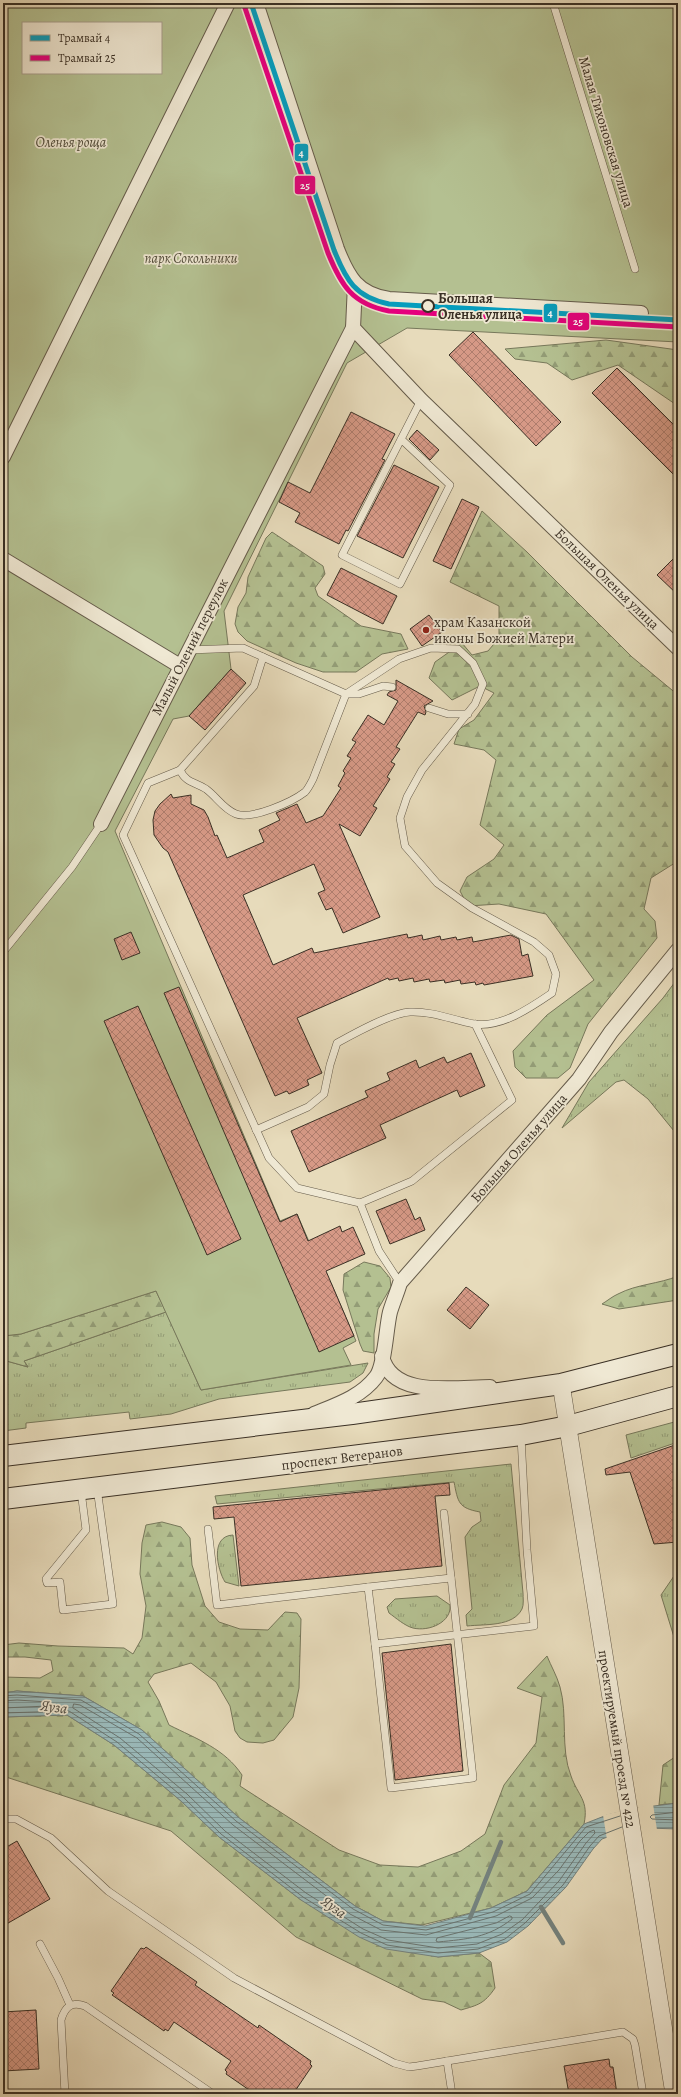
<svg xmlns="http://www.w3.org/2000/svg" width="681" height="2097" font-family="Alegreya,serif">
<defs>
<pattern id="grass-tufts" width="24" height="20" patternUnits="userSpaceOnUse"><rect width="24" height="20" fill="#b4c091"/><path d="M3 7l-1-3M5 7V3M7 7l1-3M15 17l-1-3M17 17v-4M19 17l1-3" fill="none" stroke="#939c76"/></pattern>
<pattern id="forest-firs" width="22" height="20" patternUnits="userSpaceOnUse"><rect width="22" height="20" fill="#b4c091"/><path d="M5 1l3.5 6h-7zM16 11l3.5 6h-7z" fill="#939c76"/></pattern>
<pattern id="water-rules" width="6" height="5" patternUnits="userSpaceOnUse"><rect width="6" height="5" fill="#9ab9b9"/><path d="M0 2.5h6" fill="none" stroke="#7f9796"/></pattern>
<pattern id="building-cross-hatch" width="8" height="8" patternUnits="userSpaceOnUse"><rect width="8" height="8" fill="#d69986"/><path d="M0 0l8 8M0 8l8-8" fill="none" stroke="#af7d6d"/></pattern>
</defs>
<rect width="100%" height="100%" fill="#e7dbbb"/>
<filter id="stains"><feTurbulence type="fractalNoise" baseFrequency=".005" numOctaves="4"/><feColorMatrix values="0 0 0 0 .2 0 0 0 0 .09 0 0 0 0 .02 0 0 0 .5 -.17"/></filter>
<radialGradient id="worn" r=".72"><stop offset=".6" stop-color="#630" stop-opacity="0"/><stop offset="1" stop-color="#630" stop-opacity=".3"/></radialGradient>
<g fill="url(#grass-tufts)" stroke="#77785b">
<polygon points="678,978 678,1133 674,1131 648,1099 624,1080 616,1082 562,1128 589,1082 663,998"/>
<polygon points="166,1312 201,1390 368,1363 363,1373 350,1382 219,1399 171,1414 130,1419 129,1412 26,1423 26,1428 3,1431 3,1360 28,1367 24,1361"/>
<polygon points="678,1421 678,1442 631,1458 626,1435"/>
<path d="M511,1464l12,129c0,4 1,12 -1,16 -9,18 -37,15 -55,17l-1,-11 6,-6 -7,-72 7,-10 9,-6 -1,-9c-22,-4 -22,-10 -26,-30l-237,22 -2,-8z"/>
<path d="M233,1535l6,51 -14,-4c-8,-13 -15,-46 8,-47z"/>
<polygon points="674,1576 678,1576 678,1650 661,1595"/>
<path d="M437,1596l13,9c2,17 -21,27 -37,23 -8,-2 -17,-10 -24,-15l-2,-6 8,-8z"/>
</g>
<g fill="url(#forest-firs)" stroke="#77785b">
<polygon points="606,340 678,350 678,406 618,365 572,380 547,363 515,359 505,349"/>
<polygon points="482,511 527,552 632,657 678,695 678,861 651,878 644,909 655,921 657,938 588,1024 570,1068 558,1078 526,1078 515,1067 513,1051 547,1015 594,980 546,914 499,904 468,906 460,891 467,877 494,859 504,845 480,825 496,760 484,750 454,744 459,729 474,720 494,693 480,686 452,700 429,678 435,662 462,643 472,655 488,651 499,638 499,606 450,582"/>
<polygon points="272,532 323,566 325,574 315,588 318,596 361,626 401,634 408,649 382,654 356,672 323,672 296,663 247,641 238,632 235,624 238,607 246,593 248,577 266,538"/>
<polygon points="364,1262 380,1266 390,1278 391,1287 378,1309 374,1334 374,1353 363,1351 360,1344 343,1290 344,1274"/>
<path d="M678,1276v24l-59,9 -17,-5c5,-3 11,-8 16,-10 19,-10 41,-10 60,-18z"/>
<polygon points="156,1291 166,1312 24,1361 28,1367 3,1360 3,1336 21,1334"/>
<path d="M162,1522l19,5 9,11 2,27 13,41 14,16 21,7 28,1 17,-18 12,1 4,6 -2,69 -6,29 -19,23 -11,3 -16,-1 -7,-4 -5,-7 -5,-25 -14,-24 -25,-19 -37,11 -6,8 11,19 10,24c28,14 56,24 73,50l-2,11 99,64 41,15 38,2 43,-16 24,-17 19,-49 32,-42 6,-46 -25,-9 30,-32c4,10 10,20 13,31 8,28 0,61 11,89 7,20 18,24 13,48l-57,67 -36,17 -69,17 -39,-4 -28,-15 -117,-89 -96,-87 -59,-34 -66,-5 -14,2v-16l37,1 13,-7 -2,-11 -26,-3h-22v-12l16,-2 39,3 66,2 9,6 9,-16 4,-32 -6,-32 2,-31 4,-18z"/>
<path d="M67,1715l47,30 67,56 38,36 82,63 137,57 41,-4 12,9 4,26c-11,16 -17,17 -34,22l-17,-8 -22,-3 -126,-62 -125,-106 -168,-55v-59z"/>
<polygon points="678,1755 678,1803 659,1805 663,1765"/>
</g>
<path fill="#b4c091" stroke="#77785b" fill-rule="evenodd" d="M3,3h675v339l-271,-14 -60,35 -123,248 7,58 -42,47 -16,3 -58,112 165,390 17,-7 31,71 3,-2 25,58 -13,7 8,17 -150,25 -45,-99 -135,43 -18,2zM23,23h138v50h-138z"/>
<polygon fill="url(#water-rules)" stroke="#74827e" points="17,1691 83,1696 142,1730 238,1817 355,1906 383,1921 425,1926 491,1908 527,1891 584,1824 607,1815 638,1808 678,1803 678,1829 647,1828 624,1831 602,1839 593,1849 566,1887 528,1926 507,1942 479,1953 438,1957 386,1949 359,1937 301,1900 219,1837 181,1801 114,1745 67,1715 3,1717 3,1693"/>
<polygon fill="#e7dbbb" points="653,1804 657,1830 624,1833 607,1840 603,1815"/>
<g fill="none" stroke-linecap="round" stroke-linejoin="round">
<g stroke="#6a746f" stroke-width="1">
<polyline points="3,1696 17,1695 81,1700 139,1734 236,1821 353,1909 383,1925 426,1930 493,1912 530,1894 586,1827 620,1816"/>
<polyline points="3,1701 17,1700 48,1702 50,1704 48,1706 3,1708"/>
<polygon points="74,1704 80,1705 137,1738 233,1825 350,1914 381,1930 426,1935 496,1916 532,1898 559,1870 580,1841 589,1832 594,1830 595,1833 586,1843 559,1881 522,1920 502,1934 477,1944 438,1948 388,1940 363,1929 306,1893 225,1831 187,1794 120,1738 73,1708"/>
<polyline points="3,1713 69,1711 117,1742 184,1798 221,1834 303,1897 361,1933 387,1945 438,1953 478,1949 505,1939 525,1923 563,1885 590,1846 599,1836 622,1827"/>
<polyline points="678,1812 652,1815 650,1817 652,1819 678,1820"/>
<path d="M510,1916l2,1v2c-24,19 -45,20 -74,23l-2,-1 1,-3 59,-15z"/>
</g>
<g stroke="#74827e" stroke-width="4.5">
<polyline points="541,1907 563,1943"/>
<polyline points="470,1918 501,1842"/>
</g>
</g>
<g fill="url(#building-cross-hatch)" stroke="#3a3025">
<polygon points="473,332 561,422 536,446 449,355"/>
<polygon points="617,368 678,429 678,479 592,393"/>
<polygon points="351,412 395,434 382,459 385,460 348,531 346,530 339,544 295,522 300,513 279,502 288,482 310,493"/>
<polygon points="417,430 439,450 430,460 409,439"/>
<polygon points="394,465 439,487 403,558 357,536"/>
<polygon points="462,499 479,507 451,569 433,561"/>
<polygon points="678,554 678,595 657,575"/>
<polygon points="341,568 397,596 383,624 327,595"/>
<polygon points="429,615 442,632 422,646 410,629"/>
<polygon points="231,669 246,683 205,730 189,716"/>
<polygon points="396,680 433,701 424,706 426,712 425,715 418,712 396,747 400,749 391,762 395,764 387,777 390,779 373,806 377,808 360,836 339,824 380,917 343,933 332,908 326,910 318,893 325,890 314,864 243,895 273,965 312,948 314,953 407,934 408,938 422,935 423,940 440,936 441,940 456,937 457,940 472,937 473,942 511,935 519,939 522,956 528,954 533,976 484,985 483,983 476,985 475,982 461,984 460,980 445,983 444,980 430,982 429,979 414,982 413,978 399,981 398,978 389,980 388,978 297,1018 322,1073 307,1080 309,1085 289,1094 287,1091 275,1096 168,852 163,848 154,835 153,820 155,811 160,804 171,794 173,798 191,795 191,804 204,810 208,817 215,836 217,835 227,858 264,842 259,830 280,820 276,813 297,804 306,823 323,816 341,788 338,786 345,773 343,771 351,758 347,756 356,742 352,740 368,715 384,725 398,701 387,695 389,692 396,690"/>
<polygon points="131,932 140,953 122,960 114,939"/>
<polygon points="179,987 280,1222 297,1214 308,1241 340,1226 342,1232 353,1227 365,1254 326,1271 354,1336 319,1352 164,993"/>
<polygon points="138,1006 241,1239 207,1255 104,1021"/>
<polygon points="471,1053 485,1086 460,1097 457,1090 380,1125 386,1138 309,1172 291,1131 368,1097 365,1091 390,1080 387,1073 416,1060 419,1068 444,1057 447,1063"/>
<polygon points="406,1199 415,1220 420,1217 425,1230 390,1244 376,1211"/>
<polygon points="466,1287 489,1305 470,1329 447,1310"/>
<polygon points="678,1444 678,1542 654,1544 630,1472 606,1475 605,1469"/>
<polygon points="449,1483 450,1495 435,1496 442,1566 241,1586 234,1517 214,1519 213,1507"/>
<polygon points="451,1644 463,1771 395,1780 382,1653"/>
<polygon points="17,1841 50,1899 3,1926 3,1849"/>
<polygon points="146,1947 197,1982 195,1985 258,2028 259,2025 311,2061 310,2064 312,2066 293,2094 255,2094 226,2074 227,2072 225,2070 231,2061 174,2022 168,2031 165,2029 164,2031 112,1995 114,1993 111,1991 141,1948 144,1949"/>
<polygon points="36,2010 39,2069 3,2071 3,2012"/>
<polygon points="609,2059 610,2067 613,2067 617,2094 569,2094 564,2066"/>
</g>
<g fill="none" stroke-linecap="round" stroke-linejoin="round">
<g stroke="#655b4a" stroke-width="8">
<g id="service">
<polyline points="553,3 635,269"/>
<polyline points="401,439 450,485 400,584 342,555 421,400"/>
<polyline points="188,650 243,648 263,657 254,686 180,770 148,783 123,835 269,1158 297,1188 360,1203 379,1251 400,1283"/>
<polyline points="429,708 448,714 468,714"/>
<path d="M180,770c6,13 15,12 26,19 11,8 17,20 30,25 16,6 56,-12 69,-22 3,-3 6,-9 8,-13l33,-85h13l24,-8 9,1"/>
<polyline points="3,952 72,867 101,824"/>
<path d="M256,1130l52,-23 16,-13 6,-29 7,-22c18,-10 54,-30 73,-31 22,-1 43,8 64,12 27,4 56,-16 78,-31l4,-19 -7,-19 -15,-13 -62,-34 -35,-25 -32,-37 -5,-28 7,-21 15,-27 53,-66 8,-20 -10,-21 -15,-14 -27,-1 -32,11 -53,35 -83,-37"/>
<polyline points="360,1203 412,1181 512,1100 475,1024"/>
<polyline points="81,1491 86,1530 46,1579 47,1583 60,1582 63,1610 113,1604 97,1488"/>
<polyline points="208,1529 217,1605 368,1587 375,1644 534,1626 527,1550 521,1437"/>
<polyline points="368,1587 451,1578"/>
<polyline points="375,1644 391,1788 473,1778 444,1513"/>
<polyline points="3,1819 16,1819 51,1838 108,1891 234,1978 394,2063 409,2067 417,2066 623,2032 633,2039 635,2045 643,2094"/>
<polyline points="40,1944 58,1978 70,2005"/>
<polyline points="447,2061 452,2094"/>
<path d="M65,2094l-4,-74c4,-13 10,-19 24,-14l128,88"/>
</g>
</g>
<g stroke="#655b4a" stroke-width="16">
<g id="minor">
<path d="M256,3l81,246c11,28 20,45 52,50l252,14"/>
<polyline points="355,284 353,328 421,400 678,648"/>
<polyline points="3,457 228,3"/>
<polyline points="3,559 180,666"/>
<polyline points="101,824 353,328"/>
<path d="M382,1356c9,43 74,31 108,31"/>
<path d="M314,1414c22,-9 47,-17 62,-37 9,-11 10,-49 14,-65 3,-10 7,-19 10,-29l179,-204 32,-47 67,-82"/>
</g>
</g>
<g stroke="#655b4a" stroke-width="18">
<polyline id="tertiary" points="561,1384 674,2094"/>
</g>
<g stroke="#3a3025" stroke-width="22">
<g id="secondary">
<polyline points="3,1456 352,1414 561,1384 678,1354"/>
<polyline points="3,1499 521,1435 568,1426 678,1396"/>
</g>
</g>
<use href="#service" stroke="#efe8d3" stroke-width="7"/>
<use href="#minor" stroke="#efe8d3" stroke-width="14"/>
<use href="#tertiary" stroke="#efe8d3" stroke-width="17"/>
<use href="#secondary" stroke="#efe8d3" stroke-width="20"/>
<g stroke="#efe8d3" stroke-width="8">
<path id="tram-1" d="M251,3l83,247c12,30 21,47 55,54l289,16"/>
</g>
<g stroke="#efe8d3" stroke-width="8">
<path id="tram-2" d="M244,5l84,248c13,32 24,51 61,58l289,16"/>
</g>
<use href="#tram-1" stroke="#069dbd" stroke-width="5"/>
<use href="#tram-2" stroke="#e5007d" stroke-width="5"/>
</g>
<circle fill="#efe8d3" stroke="#3a3025" stroke-width="2" cx="428" cy="306" r="6"/>
<circle fill="#8f2418" stroke="#efe8d3" stroke-width="1.5" cx="426" cy="630" r="4"/>
<g text-anchor="middle" dominant-baseline="central" stroke-width="3.5" stroke-linejoin="round" paint-order="stroke">
<g font-size="14" fill="#3a3025" stroke="#efe8d3">
<text transform="translate(606 132) rotate(73)">Малая Тихоновская улица</text>
<text transform="translate(607 579) rotate(44)">Большая Оленья улица</text>
<text transform="translate(190 647) rotate(-63)">Малый Олений переулок</text>
<text transform="translate(519 1148) rotate(-49)">Большая Оленья улица</text>
<text transform="translate(342 1458) rotate(-7)">проспект Ветеранов</text>
<text transform="translate(617 1739) rotate(81)">проектируемый проезд № 422</text>
</g>
<g font-size="14" font-style="italic" fill="#524d3b" stroke="#efe8d3">
<text x="71" y="142">Оленья роща</text>
<text x="191" y="258">парк Сокольники</text>
</g>
<g font-size="14" font-weight="bold" fill="#3a3025" stroke="#efe8d3" text-anchor="start">
<text x="438" y="298">Большая<tspan x="438" dy="16">Оленья улица</tspan></text>
</g>
<g font-size="14" fill="#3a3025" stroke="#efe8d3" text-anchor="start">
<text x="434" y="622">храм Казанской<tspan x="434" dy="16">иконы Божией Матери</tspan></text>
</g>
<g font-size="15" font-style="italic" fill="#4d4b43" stroke="#efe8d3">
<text transform="translate(54 1707) rotate(8)">Яуза</text>
<text transform="translate(334 1907) rotate(37)">Яуза</text>
</g>
</g>
<g stroke="#efe8d3" stroke-width="1.5">
<rect x="294" y="143" width="15" height="19" rx="4" fill="#069dbd"/>
<rect x="294" y="175" width="22" height="20" rx="4" fill="#e5007d"/>
<rect x="543" y="303" width="15" height="20" rx="4" fill="#069dbd"/>
<rect x="567" y="312" width="23" height="19" rx="4" fill="#e5007d"/>
</g>
<g font-size="11" text-anchor="middle" font-weight="bold" fill="#fff">
<text x="301" y="157">4</text>
<text x="305" y="189">25</text>
<text x="550" y="317">4</text>
<text x="578" y="325">25</text>
</g>
<rect width="681" height="2097" fill="none" stroke="#e7dbbb" stroke-width="16"/>
<rect x="4" y="4" width="673" height="2089" fill="none" stroke="#3a3025" stroke-width="2"/>
<rect x="8" y="8" width="665" height="2081" fill="none" stroke="#3a3025"/>
<rect x="22" y="22" width="140" height="52" fill="#efe8d3" stroke="#a79e8d"/>
<rect x="30" y="35" width="20" height="6" fill="#069dbd" stroke="#a79e8d"/>
<text x="58" y="42" font-size="12" fill="#3a3025">Трамвай 4</text>
<rect x="30" y="55" width="20" height="6" fill="#e5007d" stroke="#a79e8d"/>
<text x="58" y="62" font-size="12" fill="#3a3025">Трамвай 25</text>
<rect width="100%" height="100%" filter="url(#stains)"/>
<rect width="100%" height="100%" fill="url(#worn)"/>
</svg>
